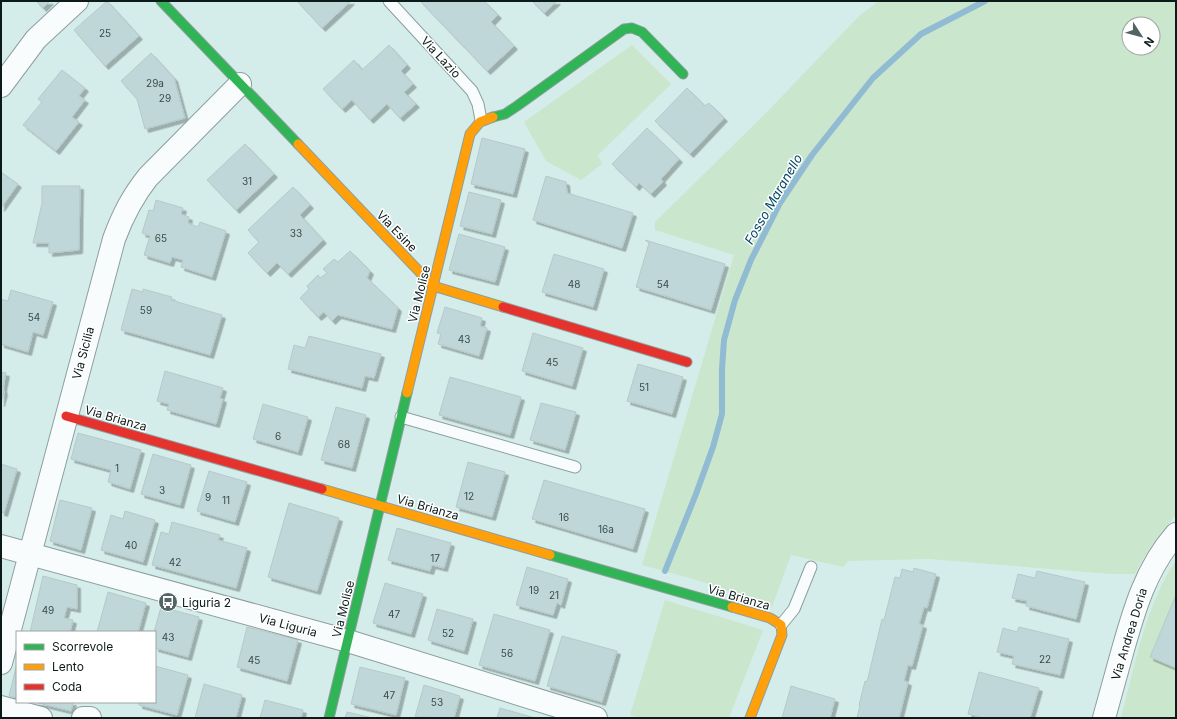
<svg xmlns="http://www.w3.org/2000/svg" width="1177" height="719" font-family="Inter,sans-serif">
<defs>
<filter id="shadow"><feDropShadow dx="3.5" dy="3.5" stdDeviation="0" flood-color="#0004"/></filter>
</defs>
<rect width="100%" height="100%" fill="#d5edea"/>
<g fill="#cae6cc" fill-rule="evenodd">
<path d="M879,1h297v514c-16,18 -31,37 -41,59h-24l-182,-15 -81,2 -5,6 -52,-12 -19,52 -72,-26 -58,-16 92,-310 -79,-25v-8l110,-108 94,-98zM1129,24h24v24h-24z"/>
<polygon points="632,45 671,84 598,155 602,164 581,180 546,161 524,122"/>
<path d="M1176,560v35l-26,62 26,11v50h-55c14,-54 24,-111 55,-158z"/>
<polygon points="665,600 763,630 729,718 640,718 630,715"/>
</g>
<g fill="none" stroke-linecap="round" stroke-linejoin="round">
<polyline stroke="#90bbd2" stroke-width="6" points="665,571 696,494 713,447 722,414 722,369 724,340 735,300 751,260 780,203 812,155 873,78 921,34 985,1"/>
</g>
<g fill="#bfd7d9" stroke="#b6c9c9" filter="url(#shadow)">
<polygon points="36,1 50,1 43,8"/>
<polygon points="107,1 139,36 105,66 74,30"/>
<polygon points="297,1 351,1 322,28"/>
<polygon points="420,1 484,1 498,15 491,22 514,46 487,71"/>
<polygon points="532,1 557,1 544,13"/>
<polygon points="389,45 407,65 401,71 413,84 404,92 416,104 400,118 387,104 370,120 352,100 342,109 323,89 354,60 362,70"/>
<polygon points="151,53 174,78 185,118 145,129 137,99 121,81"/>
<polygon points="62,70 85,88 79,96 85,100 72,117 79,122 56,151 23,125 42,102 38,99"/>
<polygon points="687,88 705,106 709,103 724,118 690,154 655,121"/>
<polygon points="647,128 679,159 661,179 663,182 651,194 639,183 636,187 612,164"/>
<polygon points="482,138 525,149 513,194 471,184"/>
<polygon points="245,144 274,174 236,210 207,180"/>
<polygon points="1,172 18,184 1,208"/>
<polygon points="546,176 566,182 567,193 633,213 622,248 533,220"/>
<polygon points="42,186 80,186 79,250 49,253 49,243 33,243 42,203"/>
<polygon points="293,187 310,205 300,215 323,240 288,274 277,263 267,273 248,253 259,242 248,230"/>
<polygon points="469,192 501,200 492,234 460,226"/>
<polygon points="156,200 183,208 181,214 189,217 188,223 198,227 200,222 226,231 212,277 181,267 183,260 172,257 170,263 144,255 150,236 142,233 149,210 153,211"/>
<polygon points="459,234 505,247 495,282 449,270"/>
<polygon points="645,240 725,264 711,310 636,287 649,243"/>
<polygon points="350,251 370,271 367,278 398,308 392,329 338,315 332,321 324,312 318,317 300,298 309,289 307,286 318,275 320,278 327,273 323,269 334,259 338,262"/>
<polygon points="554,254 604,269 593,307 542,292"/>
<polygon points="132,289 143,292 143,289 172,297 171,300 222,315 210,355 121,330"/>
<polygon points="11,290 53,302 43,335 33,332 28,352 1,344 1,299 8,301"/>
<polygon points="445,307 482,318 480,326 487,328 479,356 438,344 441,334 437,333"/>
<polygon points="533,333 583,348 572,386 522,371"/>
<polygon points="309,336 381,354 374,378 365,376 362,388 288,369 294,345 305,348"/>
<polygon points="638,364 683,377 672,414 627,401"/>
<polygon points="165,371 223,388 220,398 223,399 216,424 167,410 169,404 157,401"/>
<polygon points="1,372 6,373 3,388 4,392 1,403"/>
<polygon points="450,377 521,397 510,435 439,415"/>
<polygon points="541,403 576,412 565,450 530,440"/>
<polygon points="263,404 308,417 298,452 253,439"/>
<polygon points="336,407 366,415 352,468 321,460"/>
<polygon points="78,433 141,450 130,489 108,482 111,470 71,459"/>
<polygon points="153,454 191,465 180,505 141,494"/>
<polygon points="468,462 505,472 492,517 456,507"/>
<polygon points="1,464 17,469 4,513 1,512"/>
<polygon points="209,471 247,482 235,522 197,511"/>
<polygon points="544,480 645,509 633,549 532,519"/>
<polygon points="60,500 92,508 81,550 50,541"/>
<polygon points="289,503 339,518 317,591 268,577"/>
<polygon points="125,511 155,520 143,562 101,550 111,515 123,519"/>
<polygon points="172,522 220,535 218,540 247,548 236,588 152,565 161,532 169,534"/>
<polygon points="397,528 451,543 444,568 432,565 430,571 388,560"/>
<polygon points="527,567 568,579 561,605 557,603 553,615 516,605"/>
<polygon points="914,568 936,574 927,608 924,607 919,624 923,625 912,666 908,665 904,681 908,682 899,718 857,718 860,705 859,705 865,681 867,682 882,619 884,620 895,577 900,578 902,569 913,572"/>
<polygon points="1037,571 1085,582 1076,619 1026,606 1027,601 1012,598 1018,574 1035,578"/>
<polygon points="43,576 77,585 77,609 67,607 64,618 73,620 70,632 30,632"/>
<polygon points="385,583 423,594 411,634 373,623"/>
<polygon points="108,592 146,603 138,632 97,632"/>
<polygon points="1176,595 1176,668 1150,657"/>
<polygon points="161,607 199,617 188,657 155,648 155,632 154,632"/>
<polygon points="437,609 473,619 464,651 428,640"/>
<polygon points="494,614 550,630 535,681 479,665"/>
<polygon points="247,627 298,640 287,681 237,667"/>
<polygon points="1019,627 1069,639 1060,675 1012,664 1014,656 997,652 1003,628 1017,632"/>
<polygon points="562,636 617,651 602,702 547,686"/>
<polygon points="17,663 17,698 9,696"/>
<polygon points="155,666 188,675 177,715 139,705 139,702 155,702"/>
<polygon points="360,667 405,678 396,715 351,704"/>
<polygon points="979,672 1039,688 1030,718 984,718 968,714"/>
<polygon points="204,684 242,695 236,718 195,718"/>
<polygon points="424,685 460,696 454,718 415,717"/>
<polygon points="791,686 835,699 830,718 782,718"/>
<polygon points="265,700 303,710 301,718 260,718"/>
<polygon points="34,702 73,702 71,711"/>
<polygon points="500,708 535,718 497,718"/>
<polygon points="347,712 373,718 345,718"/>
</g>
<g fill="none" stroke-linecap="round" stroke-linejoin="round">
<g stroke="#8d9f9e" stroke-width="13">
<g id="lane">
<polyline points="389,1 472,91 478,104 481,120"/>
<polyline points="401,417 575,467"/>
<polyline points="781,625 794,609 811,567"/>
</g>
</g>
<g stroke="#8d9f9e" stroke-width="24">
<g id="street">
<polyline points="1,86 36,39 77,1"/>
<polyline points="1,546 348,641 596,718"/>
<path d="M1,663l113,-424c9,-24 18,-42 34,-62l92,-93"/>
<polyline points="1,707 41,718"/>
<polyline points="83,718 90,718"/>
<path d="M1104,718c6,-22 12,-44 18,-65 12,-43 24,-85 54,-119"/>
</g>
</g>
<g stroke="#8d9f9e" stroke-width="11">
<g id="fast">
<polyline points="161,1 298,144"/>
<polyline points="493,117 505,114 517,106 624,29 632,28 642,32 683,74"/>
<polyline points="550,555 732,607"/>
<polyline points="329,718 407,393"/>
</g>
</g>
<g stroke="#8d9f9e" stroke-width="11">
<g id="slow">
<polyline points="298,144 433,286 503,307"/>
<polyline points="407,393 470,134 480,122 493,117"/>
<polyline points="322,489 550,555"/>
<polyline points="732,607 770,618 781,625 782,635 750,718"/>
</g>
</g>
<g stroke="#8d9f9e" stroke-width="11">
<g id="jam">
<polyline points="503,307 687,362"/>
<polyline points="66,416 322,489"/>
</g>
</g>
<use href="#lane" stroke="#f9fcfc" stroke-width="11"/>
<use href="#street" stroke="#f9fcfc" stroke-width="22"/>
<use href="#fast" stroke="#30b455" stroke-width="9"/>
<use href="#slow" stroke="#ff9f0a" stroke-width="9"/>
<use href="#jam" stroke="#e5322d" stroke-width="9"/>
</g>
<defs>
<g id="bus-disc" transform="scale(1)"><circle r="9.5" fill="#526463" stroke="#fff"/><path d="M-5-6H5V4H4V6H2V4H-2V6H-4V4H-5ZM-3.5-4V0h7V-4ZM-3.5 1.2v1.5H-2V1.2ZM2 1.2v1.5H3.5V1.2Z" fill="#fff"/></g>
</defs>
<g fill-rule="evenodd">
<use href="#bus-disc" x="168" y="602"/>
</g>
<g text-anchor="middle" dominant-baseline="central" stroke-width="3" stroke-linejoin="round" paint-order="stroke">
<g font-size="10" fill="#394b4b">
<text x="105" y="33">25</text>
<text x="155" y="83">29a</text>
<text x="165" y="98">29</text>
<text x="247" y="181">31</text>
<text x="296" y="233">33</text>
<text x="161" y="238">65</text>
<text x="574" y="284">48</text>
<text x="663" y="284">54</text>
<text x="146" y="310">59</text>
<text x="34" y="317">54</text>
<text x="464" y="339">43</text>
<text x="552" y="362">45</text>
<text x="644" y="387">51</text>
<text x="278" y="436">6</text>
<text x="344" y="444">68</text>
<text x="117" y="468">1</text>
<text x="162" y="490">3</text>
<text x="469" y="496">12</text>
<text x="208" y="497">9</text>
<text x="226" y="500">11</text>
<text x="564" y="517">16</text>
<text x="606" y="529">16a</text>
<text x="131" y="545">40</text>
<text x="435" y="558">17</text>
<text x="175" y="562">42</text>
<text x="534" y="590">19</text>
<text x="554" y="595">21</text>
<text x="48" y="610">49</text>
<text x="394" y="614">47</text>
<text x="448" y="633">52</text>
<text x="168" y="637">43</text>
<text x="507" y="653">56</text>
<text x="1045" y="659">22</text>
<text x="254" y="660">45</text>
<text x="389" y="695">47</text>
<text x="437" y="702">53</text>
</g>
<g font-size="12" fill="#0b1b1a" stroke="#fff">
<text transform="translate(441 57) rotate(47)">Via Lazio</text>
<text transform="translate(397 231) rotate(46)">Via Esine</text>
<text transform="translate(419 294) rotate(-76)">Via Molise</text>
<text transform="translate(83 353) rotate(-75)">Via Sicilia</text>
<text transform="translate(116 418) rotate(16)">Via Brianza</text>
<text transform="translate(428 507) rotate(16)">Via Brianza</text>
<text transform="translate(739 597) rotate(16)">Via Brianza</text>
<text transform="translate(343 609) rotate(-76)">Via Molise</text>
<text transform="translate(288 625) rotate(15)">Via Liguria</text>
<text transform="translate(1129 634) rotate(-73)">Via Andrea Doria</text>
</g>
<g font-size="12" fill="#0b1b1a" stroke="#fff" text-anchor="start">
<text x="182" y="602">Liguria 2</text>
</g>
<g font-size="13" font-style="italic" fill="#044668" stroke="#fff">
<text transform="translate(773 199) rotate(-60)">Fosso Maranello</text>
</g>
</g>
<rect width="1177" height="719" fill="none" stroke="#0b1b1a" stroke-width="4"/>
<rect x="16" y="631" width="140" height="72" fill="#ffffff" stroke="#9da4a3"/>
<rect x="24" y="644" width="20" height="6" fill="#30b455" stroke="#9da4a3"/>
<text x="52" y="651" font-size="12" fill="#0b1b1a">Scorrevole</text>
<rect x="24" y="664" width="20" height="6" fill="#ff9f0a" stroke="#9da4a3"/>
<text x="52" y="671" font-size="12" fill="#0b1b1a">Lento</text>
<rect x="24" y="684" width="20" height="6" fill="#e5322d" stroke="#9da4a3"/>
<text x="52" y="691" font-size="12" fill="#0b1b1a">Coda</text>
<g transform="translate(1141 36) rotate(126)"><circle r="19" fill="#ffffff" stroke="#9da4a3"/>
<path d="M0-3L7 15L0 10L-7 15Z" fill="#526463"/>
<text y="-6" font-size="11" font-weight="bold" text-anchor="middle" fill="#0b1b1a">N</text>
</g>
</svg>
